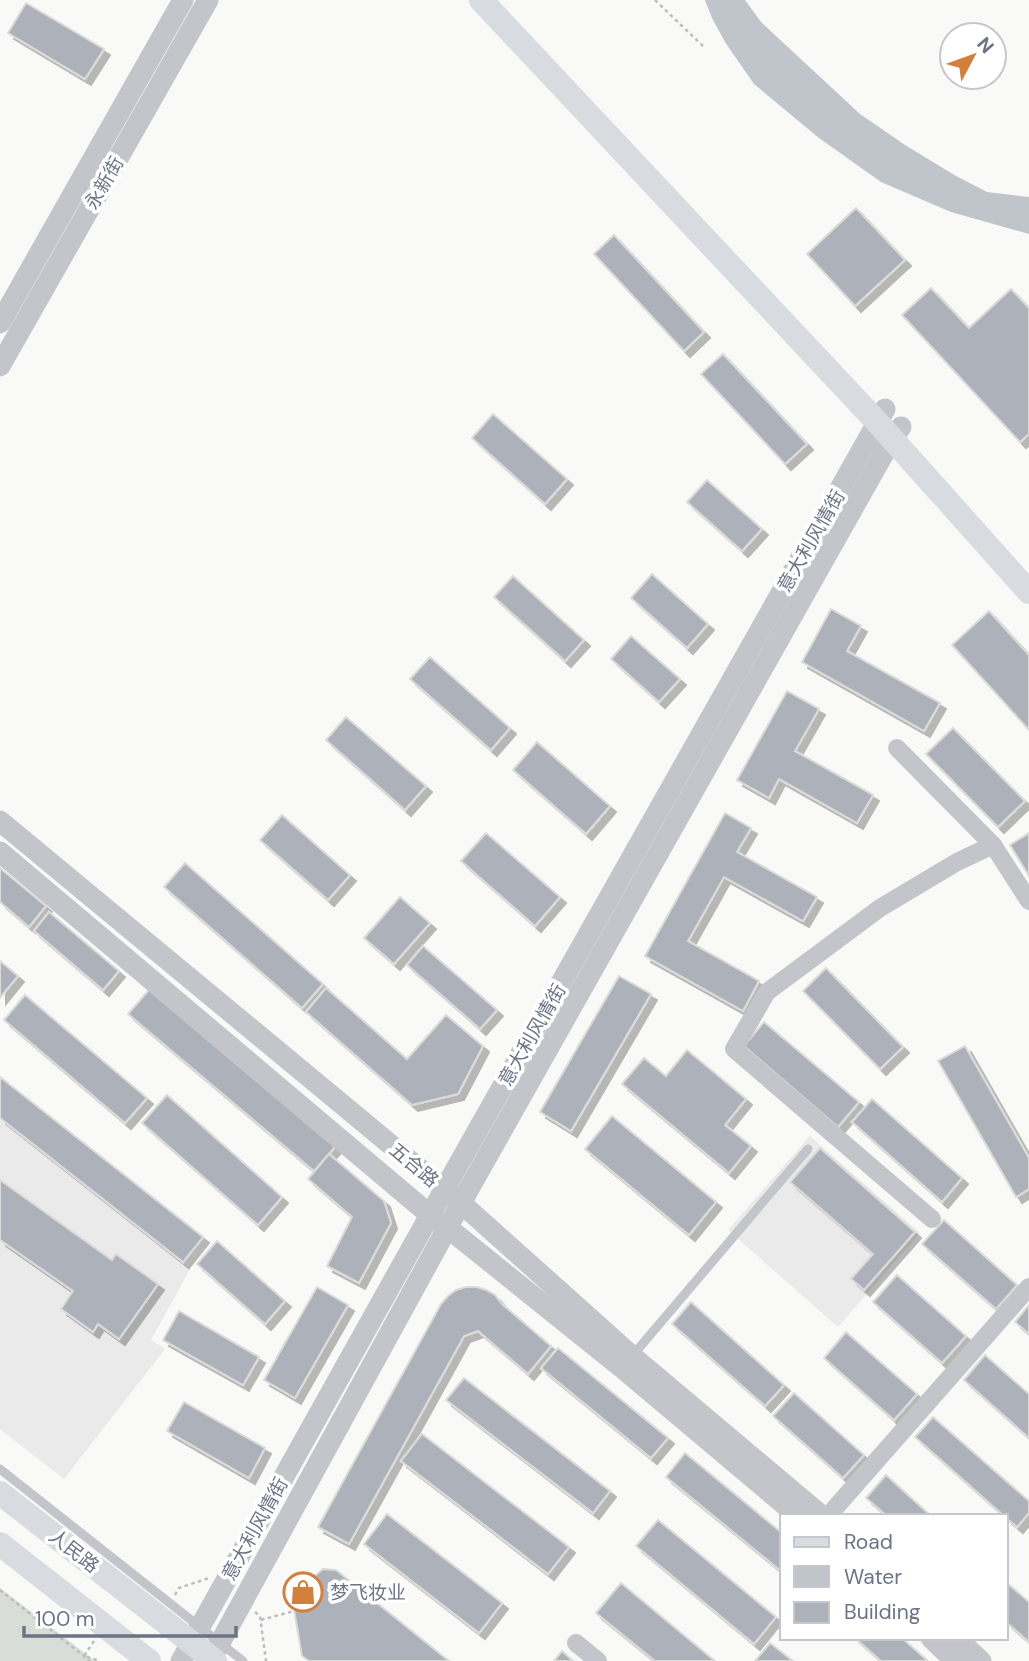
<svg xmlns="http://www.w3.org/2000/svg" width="1029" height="1661" font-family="'DM Sans','Noto Sans SC',sans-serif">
<defs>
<filter id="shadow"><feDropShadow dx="6" dy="6" stdDeviation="0" flood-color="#0004"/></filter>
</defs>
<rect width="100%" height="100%" fill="#f9f9f7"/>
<g fill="#eaeaea">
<polygon points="0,1120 190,1269 151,1340 165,1349 64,1479 0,1429"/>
<polygon points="810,1136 920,1233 838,1327 728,1230"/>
</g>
<polygon fill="#d8ded7" points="0,1588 95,1661 0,1661"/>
<polygon fill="#bfc5cb" points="705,0 745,0 761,22 860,114 905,145 956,176 987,192 1029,197 1029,234 951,212 881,182 819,138 754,84 725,42 712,18"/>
<g fill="#adb1b9" stroke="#dbdbd9" stroke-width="2" filter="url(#shadow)">
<polygon points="26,3 104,49 85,79 8,33"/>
<polygon points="856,208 905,260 855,306 807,254"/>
<polygon points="614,235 704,332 684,351 594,254"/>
<polygon points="931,288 969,328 1011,289 1029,308 1029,434 1020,442 902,315"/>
<polygon points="723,354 807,444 785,464 701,374"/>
<polygon points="493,414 567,479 545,504 472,438"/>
<polygon points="707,480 762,529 742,551 687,502"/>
<polygon points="652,574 708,624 687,648 631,598"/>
<polygon points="513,576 584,640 565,661 494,597"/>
<polygon points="831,609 861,626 847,651 940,703 924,731 802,662"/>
<polygon points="989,611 1029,655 1029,730 952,645"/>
<polygon points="631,636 680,679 659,702 611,659"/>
<polygon points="430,657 510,728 491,750 410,679"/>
<polygon points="787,691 819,709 795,751 873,795 857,823 779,779 769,798 737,780"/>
<polygon points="346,717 426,786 405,810 326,740"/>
<polygon points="953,728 1025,801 998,827 926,754"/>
<polygon points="537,742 610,806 586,834 513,770"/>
<polygon points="725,813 751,828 737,852 817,897 803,921 724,877 688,941 759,981 743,1011 645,956"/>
<polygon points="282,815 350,875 328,900 260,840"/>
<polygon points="486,833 560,897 535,926 461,861"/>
<polygon points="1029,833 1029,876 1010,845"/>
<polygon points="185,863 323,984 302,1008 164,887"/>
<polygon points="0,868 46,906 29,927 0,902"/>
<polygon points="400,897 430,923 394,964 364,938"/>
<polygon points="49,912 119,971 103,990 34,931"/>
<polygon points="423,946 497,1010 480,1029 407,965"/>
<polygon points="0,961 18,976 0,998"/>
<polygon points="826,968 903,1047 880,1069 803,991"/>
<polygon points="619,976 651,994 571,1131 540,1112"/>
<polygon points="326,988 407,1059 446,1015 483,1046 458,1094 412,1105 306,1012"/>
<polygon points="149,990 335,1147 314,1171 128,1014"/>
<polygon points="25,995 147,1098 125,1123 4,1020"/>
<polygon points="764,1022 859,1102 838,1127 744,1046"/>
<polygon points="965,1046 1029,1158 1029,1189 1016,1197 938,1061"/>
<polygon points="687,1050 746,1099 725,1125 751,1146 729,1173 622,1084 644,1058 666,1076"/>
<polygon points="0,1077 203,1237 183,1262 0,1118"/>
<polygon points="167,1095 282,1197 258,1225 142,1123"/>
<polygon points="872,1099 962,1178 942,1202 852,1122"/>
<polygon points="612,1116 716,1202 689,1235 585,1149"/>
<polygon points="820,1148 915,1232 864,1290 851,1279 873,1254 790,1182"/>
<polygon points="329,1154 384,1201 391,1223 359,1283 327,1266 352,1217 308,1179"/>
<polygon points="0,1180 112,1260 116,1254 158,1284 119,1339 98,1324 93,1332 61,1309 73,1291 0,1240"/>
<polygon points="944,1220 1017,1285 996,1309 922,1244"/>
<polygon points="217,1241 285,1301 265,1324 197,1264"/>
<polygon points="897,1275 966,1336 942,1363 873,1302"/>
<polygon points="317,1287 348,1305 295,1398 264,1380"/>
<polygon points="466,1287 477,1287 486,1290 495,1295 502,1304 551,1346 528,1374 478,1331 464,1336 349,1544 318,1527 441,1304 448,1296 456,1290"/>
<polygon points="691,1302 784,1385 765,1406 672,1324"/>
<polygon points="1029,1305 1029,1334 1015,1322"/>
<polygon points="179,1311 259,1357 243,1385 163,1340"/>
<polygon points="846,1332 917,1394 894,1420 824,1358"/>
<polygon points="558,1348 668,1438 651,1458 541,1368"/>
<polygon points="985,1355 1029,1394 1029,1438 964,1380"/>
<polygon points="464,1378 610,1491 593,1513 446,1400"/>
<polygon points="794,1393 864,1455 843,1478 773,1416"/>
<polygon points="184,1402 265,1448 249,1478 167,1431"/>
<polygon points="933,1417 1029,1501 1029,1513 1017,1527 1006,1518 1006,1516 1004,1516 915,1437"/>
<polygon points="422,1434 569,1547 548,1574 401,1461"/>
<polygon points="685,1453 782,1533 782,1572 666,1477"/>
<polygon points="886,1475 931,1516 887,1516 866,1498"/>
<polygon points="387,1514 502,1603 479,1633 364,1544"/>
<polygon points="658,1520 776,1617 754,1644 636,1546"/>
<polygon points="323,1569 336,1570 449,1661 309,1661 302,1656 293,1604 306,1583"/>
<polygon points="1006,1582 1029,1602 1029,1642 1006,1622"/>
<polygon points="621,1583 715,1661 655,1661 596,1613"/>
<polygon points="855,1638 902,1638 928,1661 881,1661"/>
<polygon points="770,1643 793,1661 755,1661"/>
<polygon points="562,1651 573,1661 554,1661"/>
</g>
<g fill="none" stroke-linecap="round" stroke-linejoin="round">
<g stroke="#bbbdc0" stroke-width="2.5" stroke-dasharray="3.5 3.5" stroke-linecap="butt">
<polyline points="655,0 704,47"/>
<polyline points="0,1590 90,1661"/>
<polyline points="175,1595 179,1588 209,1578"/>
<polyline points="255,1612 260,1616 266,1661"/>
<polyline points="261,1620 294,1611"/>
<polyline points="94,1641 84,1656 100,1661"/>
</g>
<g stroke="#c3c5ca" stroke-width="9">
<polyline points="633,1355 808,1149"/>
<polyline points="0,1469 243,1661"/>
</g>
<g stroke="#c3c5ca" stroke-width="18">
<polyline points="897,748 993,845 1029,901"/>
<polyline points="932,1219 734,1049 767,992 880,908 957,862 993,845"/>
<polyline points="828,1516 1029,1287"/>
<polyline points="576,1643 598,1661"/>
</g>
<g stroke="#c3c5ca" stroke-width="21">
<polyline points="0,323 183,0"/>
<polyline points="0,366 208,0"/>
<polyline points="0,821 461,1203 632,1356 822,1516"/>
<polyline points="0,852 430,1215 448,1228 621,1367 798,1516"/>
<polyline points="931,1638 955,1661"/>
<polyline points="956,1638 981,1661"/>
<polyline points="181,1661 444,1190 885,409"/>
<polyline points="210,1661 461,1203 892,439 901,427"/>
</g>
<g stroke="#d8dbdf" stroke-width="24">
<polyline points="481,0 878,423 1029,592"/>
<polyline points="0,1493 215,1661"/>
<polyline points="0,1544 149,1661"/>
</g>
</g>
<defs>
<g id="shop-ring" transform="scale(2.0125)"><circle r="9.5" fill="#fff" stroke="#d37f3e" stroke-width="1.5"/><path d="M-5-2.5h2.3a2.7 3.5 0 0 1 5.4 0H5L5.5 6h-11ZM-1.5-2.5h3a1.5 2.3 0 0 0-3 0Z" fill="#d37f3e"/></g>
</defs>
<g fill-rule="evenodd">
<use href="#shop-ring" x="303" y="1592"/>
</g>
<g text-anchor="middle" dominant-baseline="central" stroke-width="7" stroke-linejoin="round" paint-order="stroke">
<g font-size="19" fill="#6b7485" stroke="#fff">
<text transform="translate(104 183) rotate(-60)">永新街</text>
<text transform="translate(811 541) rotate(-60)">意大利风情街</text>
<text transform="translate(532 1035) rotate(-60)">意大利风情街</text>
<text transform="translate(414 1165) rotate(40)">五合路</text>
<text transform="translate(255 1529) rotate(-61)">意大利风情街</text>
<text transform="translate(74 1551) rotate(38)">人民路</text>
</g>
<g font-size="19" fill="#6b7485" stroke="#fff" text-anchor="start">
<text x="330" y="1592">梦飞妆业</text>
</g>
</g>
<rect x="780" y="1514" width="228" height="126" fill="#ffffff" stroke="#c4c7ce" stroke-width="2"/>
<rect x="794" y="1537" width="35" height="10" fill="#d8dbdf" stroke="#c4c7ce" stroke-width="2"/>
<text x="844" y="1549" font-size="21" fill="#6b7485">Road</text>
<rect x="794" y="1566" width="35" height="21" fill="#bfc5cb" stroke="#c4c7ce" stroke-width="2"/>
<text x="844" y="1584" font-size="21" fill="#6b7485">Water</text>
<rect x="794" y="1602" width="35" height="21" fill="#adb1b9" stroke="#c4c7ce" stroke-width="2"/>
<text x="844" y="1619" font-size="21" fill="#6b7485">Building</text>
<g transform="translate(973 56) rotate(49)"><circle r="33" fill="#ffffff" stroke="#c4c7ce" stroke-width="2"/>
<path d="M0-5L12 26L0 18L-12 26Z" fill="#d37f3e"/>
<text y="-10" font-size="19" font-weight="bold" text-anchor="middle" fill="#6b7485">N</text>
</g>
<path d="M24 1626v10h212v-10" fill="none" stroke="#6b7485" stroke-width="3.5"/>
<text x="35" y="1626" font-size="21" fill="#6b7485" stroke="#ffffff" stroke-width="5" paint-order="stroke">100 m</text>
</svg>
